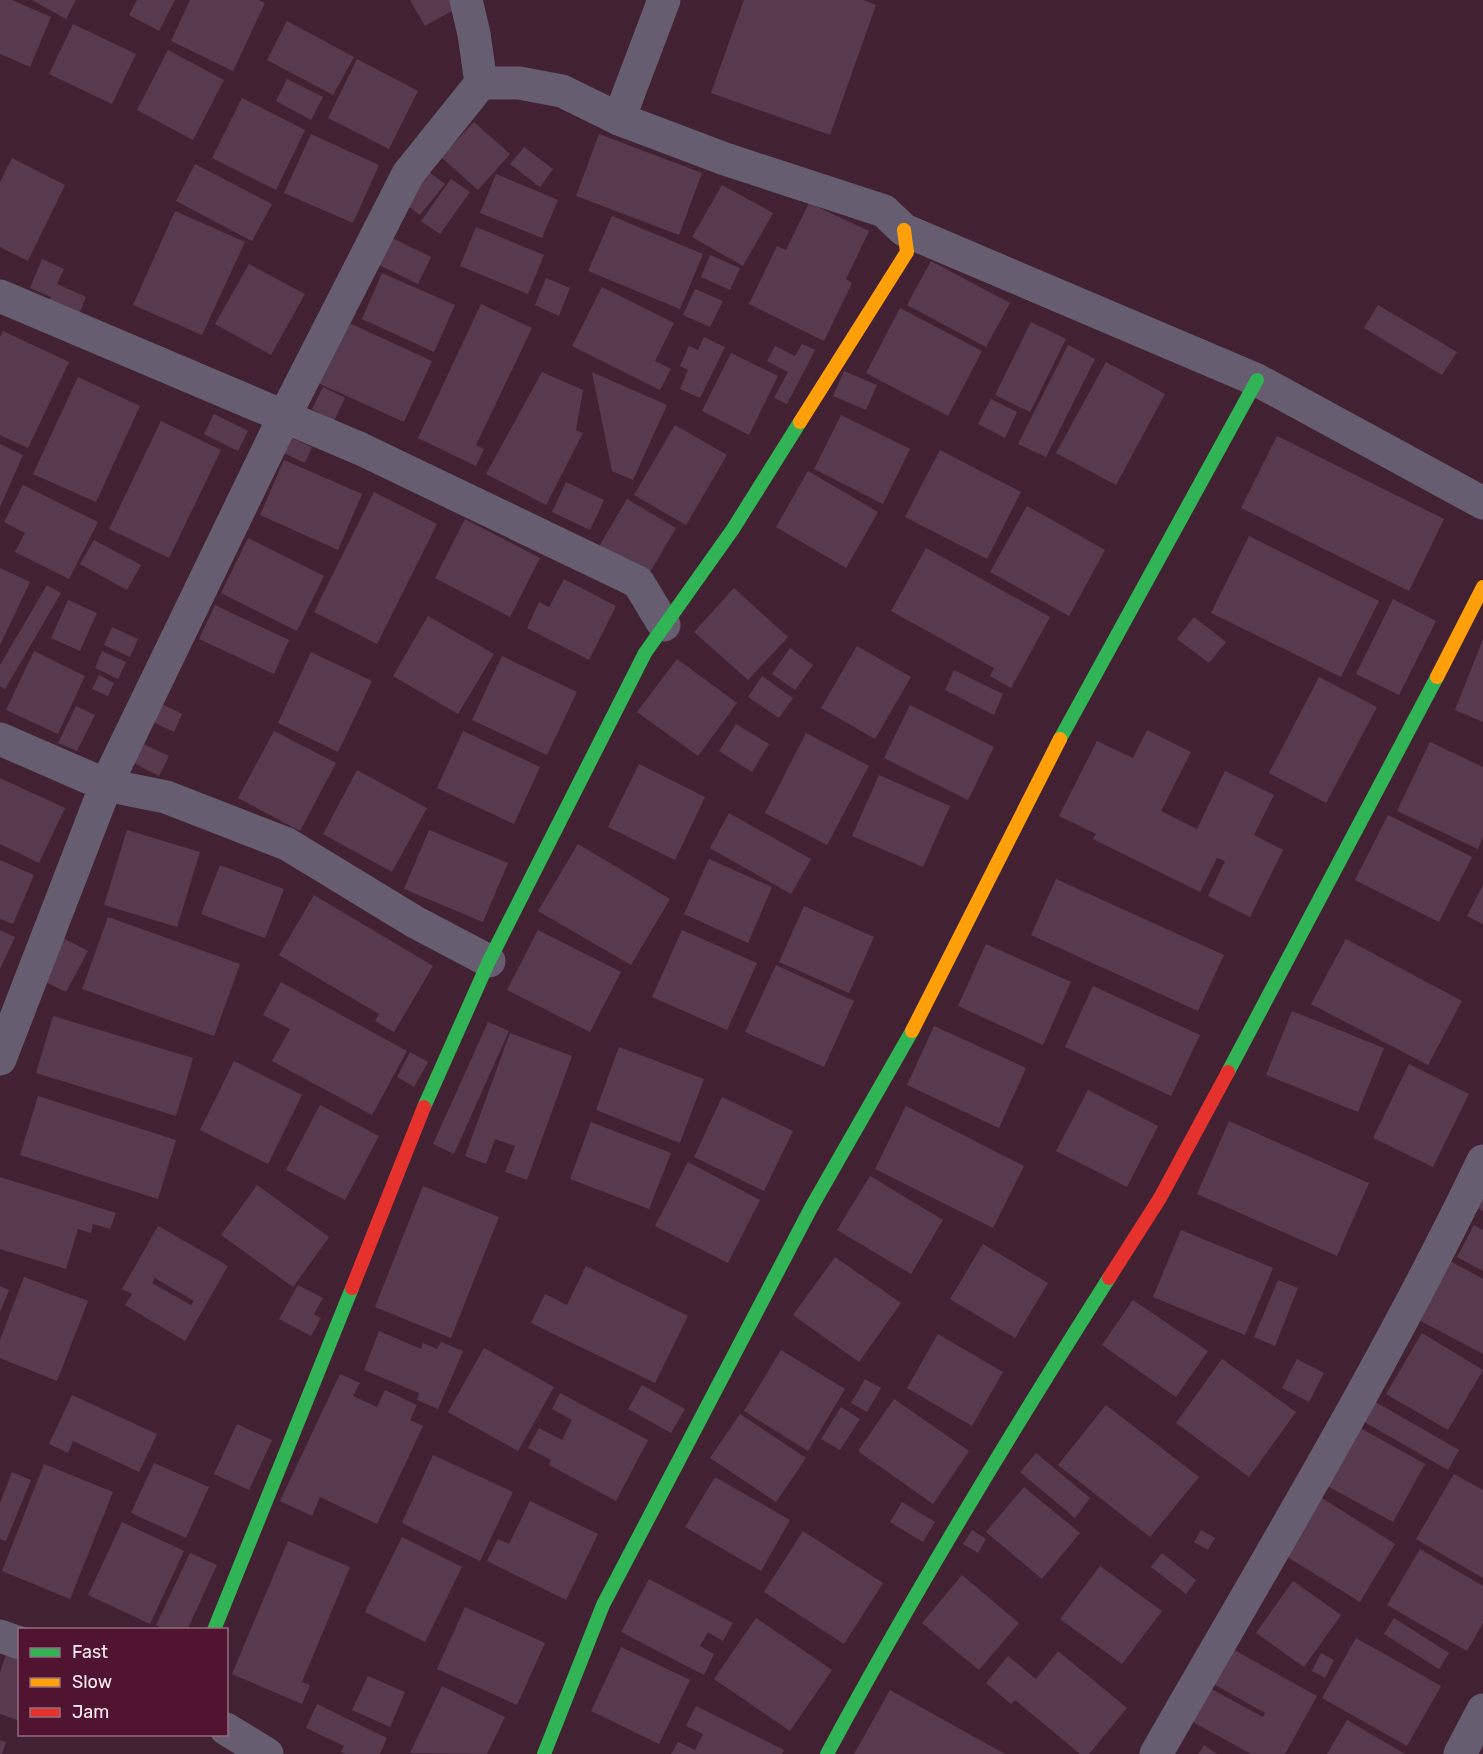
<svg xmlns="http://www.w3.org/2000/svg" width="1483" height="1754" font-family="Rubik,sans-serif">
<rect width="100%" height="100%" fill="#422232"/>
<g fill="#583a4e" fill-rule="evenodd">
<polygon points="0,0 12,0 51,17 30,67 0,54"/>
<polygon points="32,0 76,0 66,19"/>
<polygon points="137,0 175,0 159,31 129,15"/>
<polygon points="190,0 259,0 265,3 233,71 171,41"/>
<polygon points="410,0 455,0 459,7 425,26"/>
<polygon points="744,0 863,0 876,5 830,135 711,93"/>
<polygon points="287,21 354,57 333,95 267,60"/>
<polygon points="73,24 136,54 112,104 49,74"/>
<polygon points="168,50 224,80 193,140 137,110"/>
<polygon points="357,59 418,91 389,149 328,118"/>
<polygon points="287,79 323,97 311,120 276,101"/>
<polygon points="242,98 305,130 276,190 212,158"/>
<polygon points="474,122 510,154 478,190 441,157"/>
<polygon points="311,134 379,165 353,223 284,193"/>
<polygon points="599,134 702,173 679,235 576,196"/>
<polygon points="524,147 553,169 540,187 510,164"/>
<polygon points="12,158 65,185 28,261 0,247 0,182"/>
<polygon points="195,164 272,204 252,241 176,201"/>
<polygon points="428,171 445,184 420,215 403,202"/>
<polygon points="496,174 558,200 542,238 480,213"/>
<polygon points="451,179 470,192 440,234 421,221"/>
<polygon points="722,185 773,213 743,266 692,237"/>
<polygon points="809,203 869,231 846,279 852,283 824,341 749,304 777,246 786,250"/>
<polygon points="175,211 245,242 202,335 133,305"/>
<polygon points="612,216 703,254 680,309 588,271"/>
<polygon points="476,227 544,255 528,294 460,266"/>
<polygon points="388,236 431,257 418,284 375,263"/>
<polygon points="710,255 740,268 730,290 701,277"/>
<polygon points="42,259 64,269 57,284 86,297 76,321 46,308 51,297 30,288"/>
<polygon points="931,261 1010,303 986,347 907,305"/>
<polygon points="249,264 305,294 271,355 215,324"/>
<polygon points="382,273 455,305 434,352 362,319"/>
<polygon points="546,278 570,288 559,316 535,305"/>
<polygon points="602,287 674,323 655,361 671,369 660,390 572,346"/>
<polygon points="695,289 723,301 710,327 683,315"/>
<polygon points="481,304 532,328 476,445 484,449 476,466 418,438"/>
<polygon points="1378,305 1457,352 1442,375 1364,328"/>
<polygon points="900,308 982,351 948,416 866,373"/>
<polygon points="345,321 432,361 404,422 318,383"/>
<polygon points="1031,322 1066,339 1030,412 995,395"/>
<polygon points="3,331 69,362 28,448 0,435 0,337"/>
<polygon points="704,337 725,347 700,398 680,389 688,370 680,366 689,346 698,350"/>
<polygon points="802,344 815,350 787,404 774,398 788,372 767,361 775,346 795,356"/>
<polygon points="1068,345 1095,359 1046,457 1018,444"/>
<polygon points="731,353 778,376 749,435 702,411"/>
<polygon points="1106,362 1165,394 1116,485 1056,453"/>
<polygon points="844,371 877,385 866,410 833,396"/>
<polygon points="542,372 583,390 576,430 583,433 546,505 486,474"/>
<polygon points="592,372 667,405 633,480 612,471"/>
<polygon points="78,377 140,406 96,502 33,474"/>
<polygon points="323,387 345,398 334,421 312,409"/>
<polygon points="991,399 1017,412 1005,438 978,424"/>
<polygon points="214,414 248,431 238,451 204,434"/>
<polygon points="841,415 910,449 883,504 814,469"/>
<polygon points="161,421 221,450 169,558 109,529"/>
<polygon points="675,425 727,455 686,525 634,495"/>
<polygon points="285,435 312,447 305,463 277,450"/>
<polygon points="1277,436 1444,519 1409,591 1241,508"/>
<polygon points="0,444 23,455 0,507"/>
<polygon points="940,450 1021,492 987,559 905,517"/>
<polygon points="284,460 362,494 338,550 260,515"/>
<polygon points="808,471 878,512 846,568 776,527"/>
<polygon points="566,482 604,500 590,530 552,512"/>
<polygon points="23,485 98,522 69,579 15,552 25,533 4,522"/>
<polygon points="374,492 437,524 377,644 314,612"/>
<polygon points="627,499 676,528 644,582 595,553"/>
<polygon points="1027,506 1105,550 1069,616 990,572"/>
<polygon points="465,519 540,558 510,617 435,578"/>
<polygon points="1249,536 1379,601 1341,677 1211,613"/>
<polygon points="248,538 324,576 297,631 221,593"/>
<polygon points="94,540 141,565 127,590 80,564"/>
<polygon points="926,548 1050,617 1011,688 990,676 994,668 891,611"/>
<polygon points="0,568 30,582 0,645"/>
<polygon points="564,579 616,606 589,660 527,628 539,602 549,607"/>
<polygon points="47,585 61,593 5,689 0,686 0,665"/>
<polygon points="734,588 788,637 748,680 694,632"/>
<polygon points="1393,599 1436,621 1399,695 1356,674"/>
<polygon points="68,600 97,613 80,651 51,638"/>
<polygon points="215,605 289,640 274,674 199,639"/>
<polygon points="428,616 494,654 458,714 393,676"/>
<polygon points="1194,617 1226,642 1209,663 1177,639"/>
<polygon points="112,627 138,639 130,657 104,645"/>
<polygon points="1483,639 1483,722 1455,710"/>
<polygon points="857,646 911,677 875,739 821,708"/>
<polygon points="790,648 813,665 795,690 772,674"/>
<polygon points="34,651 85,676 58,734 6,710"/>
<polygon points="102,651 126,662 118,679 95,668"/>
<polygon points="311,652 372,681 338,752 278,723"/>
<polygon points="502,656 577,692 547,755 472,720"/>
<polygon points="677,659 737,703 698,756 637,712"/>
<polygon points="954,670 1003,694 994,715 945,690"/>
<polygon points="99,675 114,683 108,696 92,689"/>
<polygon points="762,676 793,698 779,718 748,697"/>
<polygon points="1319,677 1377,707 1326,803 1269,773"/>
<polygon points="158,702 182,714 174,732 149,720"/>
<polygon points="910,705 994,747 968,800 884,758"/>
<polygon points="76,706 95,715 77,751 58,743"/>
<polygon points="736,724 769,744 752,772 719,751"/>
<polygon points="1147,730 1191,752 1161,811 1197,829 1225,771 1274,795 1254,835 1283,850 1250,917 1208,896 1225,861 1217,858 1200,892 1093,839 1096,834 1059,816 1097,741 1133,758"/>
<polygon points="274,731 336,763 300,831 238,798"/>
<polygon points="463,731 540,767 514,824 437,788"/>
<polygon points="806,733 869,766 827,845 765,813"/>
<polygon points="137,741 169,756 159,776 128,760"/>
<polygon points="1430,742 1483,767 1483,837 1478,849 1397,811"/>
<polygon points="639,764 705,797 675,860 608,827"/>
<polygon points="357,770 427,808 392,872 323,834"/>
<polygon points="879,775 950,806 923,867 852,836"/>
<polygon points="0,778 65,808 39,863 0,844"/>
<polygon points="729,813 811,859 791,894 710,848"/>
<polygon points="1388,815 1472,857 1439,922 1355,880"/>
<polygon points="127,830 200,852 177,927 104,905"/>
<polygon points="429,830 508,863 483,922 404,889"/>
<polygon points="578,844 670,899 631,965 538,911"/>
<polygon points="709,859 772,887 748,943 684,914"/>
<polygon points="0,860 34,875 13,924 0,919"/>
<polygon points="220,865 284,889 265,938 201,914"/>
<polygon points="1056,879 1224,955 1198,1011 1031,935"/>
<polygon points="1483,885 1483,924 1467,916"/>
<polygon points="314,895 433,966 394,1032 375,1021 379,1014 279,955"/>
<polygon points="804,906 874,937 849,993 779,962"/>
<polygon points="108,917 240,964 214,1036 82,989"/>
<polygon points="0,930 15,937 0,969"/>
<polygon points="538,930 621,972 590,1032 507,990"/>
<polygon points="682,930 757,963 727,1030 652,997"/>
<polygon points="61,937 88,951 66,992 40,979"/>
<polygon points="1346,939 1462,1001 1428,1065 1311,1004"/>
<polygon points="986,944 1071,982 1043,1045 958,1006"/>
<polygon points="776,965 854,1001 824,1067 745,1032"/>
<polygon points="281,982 407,1051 372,1115 272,1061 290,1029 263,1015"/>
<polygon points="1093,986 1200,1035 1171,1096 1065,1047"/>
<polygon points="1292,1011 1384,1048 1358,1112 1266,1075"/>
<polygon points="53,1016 193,1058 176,1116 36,1073"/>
<polygon points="488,1022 509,1031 454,1154 433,1144"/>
<polygon points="934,1026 1026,1068 999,1128 907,1085"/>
<polygon points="510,1033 572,1056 527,1180 505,1172 515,1146 495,1139 486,1164 465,1156"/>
<polygon points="619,1047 704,1079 680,1143 596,1110"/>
<polygon points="410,1052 428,1062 414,1087 397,1077"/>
<polygon points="234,1061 302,1095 268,1164 200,1130"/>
<polygon points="1409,1064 1469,1094 1433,1167 1373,1138"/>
<polygon points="1088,1090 1158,1126 1127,1187 1056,1151"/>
<polygon points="38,1096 176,1140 158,1199 20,1155"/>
<polygon points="722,1097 793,1131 764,1191 694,1157"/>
<polygon points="320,1105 379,1136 345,1200 286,1170"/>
<polygon points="906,1106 1024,1166 993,1228 875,1169"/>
<polygon points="1229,1121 1369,1183 1337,1256 1197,1194"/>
<polygon points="591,1122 671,1153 649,1209 570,1179"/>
<polygon points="688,1162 760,1200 728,1263 655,1226"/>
<polygon points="870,1176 943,1220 911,1274 837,1230"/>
<polygon points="0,1177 116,1213 110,1229 93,1224 91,1233 78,1229 66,1269 0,1249"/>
<polygon points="257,1185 329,1237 293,1287 221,1235"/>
<polygon points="423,1186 499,1217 451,1338 375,1307"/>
<polygon points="1483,1188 1483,1211 1473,1206"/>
<polygon points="1474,1225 1483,1230 1483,1271 1457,1257"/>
<path d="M158,1226l70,40 -43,75 -60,-36 7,-11 -10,-5zM155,1278l39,23 -3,4 -39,-22z"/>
<polygon points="1181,1230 1273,1268 1245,1335 1153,1297"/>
<polygon points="983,1244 1048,1283 1015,1338 950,1299"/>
<polygon points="835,1257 901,1303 859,1362 793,1315"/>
<polygon points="1450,1261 1483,1279 1483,1354 1417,1319"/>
<polygon points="586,1266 688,1316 655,1383 531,1323 545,1294 567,1305"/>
<polygon points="24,1277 88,1301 57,1381 0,1358 0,1340"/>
<polygon points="1278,1280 1298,1288 1275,1346 1254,1337"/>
<polygon points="298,1285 323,1298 314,1314 321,1318 311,1336 279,1319"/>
<polygon points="0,1286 9,1290 0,1312"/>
<polygon points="1133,1300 1208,1351 1176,1397 1102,1345"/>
<polygon points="379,1331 421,1349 423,1343 437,1349 441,1342 463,1351 438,1409 417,1400 419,1393 364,1370"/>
<polygon points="1422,1333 1483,1370 1448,1430 1386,1394"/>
<polygon points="938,1334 1003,1372 972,1426 907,1388"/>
<polygon points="484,1348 554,1387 518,1451 448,1412"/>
<polygon points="781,1350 845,1389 808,1451 744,1411"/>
<polygon points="1222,1359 1296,1412 1249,1477 1176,1423"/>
<polygon points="1297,1359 1324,1373 1309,1402 1282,1388"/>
<polygon points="340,1374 360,1383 353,1396 377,1407 385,1390 417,1405 410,1420 423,1426 377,1524 320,1497 312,1516 280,1501"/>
<polygon points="865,1379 881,1388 867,1412 851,1403"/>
<polygon points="642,1385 685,1409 671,1433 628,1409"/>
<polygon points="560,1393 648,1440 616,1501 549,1465 551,1460 528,1448 539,1428 562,1440 572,1420 552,1409"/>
<polygon points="72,1395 157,1434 139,1472 73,1441 68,1453 49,1444"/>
<polygon points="894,1399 969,1451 933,1504 858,1451"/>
<polygon points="1372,1400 1459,1450 1448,1470 1361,1420"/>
<polygon points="1106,1405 1199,1477 1150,1537 1058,1465"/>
<polygon points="841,1407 860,1419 840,1450 821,1439"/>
<polygon points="740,1414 806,1458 776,1502 710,1458"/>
<polygon points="237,1424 272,1440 249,1490 214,1474"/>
<polygon points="1355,1425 1425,1464 1393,1522 1322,1483"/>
<polygon points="1036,1453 1090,1498 1075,1518 1020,1472"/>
<polygon points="433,1455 513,1492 480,1561 402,1523"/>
<polygon points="154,1463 209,1487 186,1538 131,1513"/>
<polygon points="44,1464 113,1492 70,1599 2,1571"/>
<polygon points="12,1472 31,1480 6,1541 0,1539 0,1503"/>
<polygon points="1454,1474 1483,1490 1483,1578 1416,1539"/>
<polygon points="715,1477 790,1520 761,1571 685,1527"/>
<polygon points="1024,1487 1080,1533 1042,1579 986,1532"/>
<polygon points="1317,1495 1395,1544 1360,1602 1281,1553"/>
<polygon points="530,1501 598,1534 566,1600 487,1561 498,1539 509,1544"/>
<polygon points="902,1502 935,1522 923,1542 890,1522"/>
<polygon points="122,1522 184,1551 150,1624 88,1595"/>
<polygon points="972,1530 986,1539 978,1553 963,1544"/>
<polygon points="1201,1530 1215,1538 1208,1550 1194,1542"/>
<polygon points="803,1531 883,1583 844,1644 764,1592"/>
<polygon points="402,1537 462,1567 425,1642 365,1612"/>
<polygon points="288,1541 350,1567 302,1682 310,1685 302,1704 232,1674"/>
<polygon points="1420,1549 1483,1586 1483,1623 1467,1651 1387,1605"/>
<polygon points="190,1553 217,1565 187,1630 165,1630 156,1625"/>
<polygon points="1162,1553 1196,1580 1186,1594 1151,1567"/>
<polygon points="1100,1566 1162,1611 1122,1664 1060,1619"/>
<polygon points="962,1575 1019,1623 979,1670 922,1623"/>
<polygon points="649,1579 733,1623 723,1641 708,1632 700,1646 714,1654 704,1675 621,1632"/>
<polygon points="1293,1581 1341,1615 1304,1667 1256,1633"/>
<polygon points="465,1607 545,1643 517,1705 437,1669"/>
<polygon points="756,1618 832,1670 790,1731 714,1679"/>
<polygon points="1394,1618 1449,1653 1439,1669 1384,1634"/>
<polygon points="1356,1638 1441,1686 1407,1746 1322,1698"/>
<polygon points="1227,1646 1317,1696 1285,1754 1251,1754 1186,1718 1204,1685 1263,1717 1265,1713 1208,1681"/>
<polygon points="621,1647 690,1680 659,1744 591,1711"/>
<polygon points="1058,1651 1127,1708 1089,1754 1080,1754 1015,1700 1011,1704 986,1683 1008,1656 1036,1679"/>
<polygon points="1321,1653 1334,1660 1325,1678 1312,1671"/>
<polygon points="6,1655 20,1659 20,1721 0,1714 0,1672"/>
<polygon points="368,1676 405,1692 390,1727 352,1710"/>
<polygon points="442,1686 505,1717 487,1754 410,1753"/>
<polygon points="890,1690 1005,1754 854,1754"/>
<polygon points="317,1704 387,1738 380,1754 345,1754 341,1752 344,1746 306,1728"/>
<polygon points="696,1706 784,1750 782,1754 671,1754 678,1742 695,1750 703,1734 686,1726"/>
<polygon points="1347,1720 1405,1754 1327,1754"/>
<polygon points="0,1740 6,1742 2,1754 0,1754"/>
<polygon points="1204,1745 1217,1754 1198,1754"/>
</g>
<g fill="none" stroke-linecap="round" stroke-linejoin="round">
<g stroke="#665d70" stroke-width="33">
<polyline points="481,83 519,83 562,91 619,119 725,159 884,211 904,230 1257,380 1483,503"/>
<polyline points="619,119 664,0"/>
<polyline points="0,296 361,449 638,582 664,625"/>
<polyline points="0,739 106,785 166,797 287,844 415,922 489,961"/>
<polyline points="0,1059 106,785 284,417 408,174 481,83 474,34 466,0"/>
<polyline points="0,1636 20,1643"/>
<polyline points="226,1729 267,1754"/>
<path d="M1156,1754c112,-196 229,-389 327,-593"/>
<polyline points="1460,1754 1483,1710"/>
</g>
<g stroke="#30b455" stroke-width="14">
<polyline points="1060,739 1257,380"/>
<polyline points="1228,1072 1437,677"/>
<polyline points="424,1107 489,961 645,653 733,529 800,422"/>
<polyline points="214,1630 352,1288"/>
<polyline points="544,1754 603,1605 812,1206 912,1031"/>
<path d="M827,1754c87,-162 183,-320 282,-476"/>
</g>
<g stroke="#ff9f0a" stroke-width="14">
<polyline points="800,422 907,252 904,230"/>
<polyline points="1437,677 1483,587"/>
<polyline points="912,1031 1060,739"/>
</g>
<g stroke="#e5322d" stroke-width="14">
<polyline points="1109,1278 1160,1198 1228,1072"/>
<polyline points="352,1288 424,1107"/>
</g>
</g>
<rect x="18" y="1628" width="210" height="108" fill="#501431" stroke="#966b7f" stroke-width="1.5"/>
<rect x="30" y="1648" width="30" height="9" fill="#30b455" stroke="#966b7f" stroke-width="1.5"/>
<text x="72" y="1658" font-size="18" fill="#ffeef4">Fast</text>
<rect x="30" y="1678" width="30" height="9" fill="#ff9f0a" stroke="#966b7f" stroke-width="1.5"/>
<text x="72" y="1688" font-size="18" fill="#ffeef4">Slow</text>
<rect x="30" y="1708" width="30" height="9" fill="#e5322d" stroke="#966b7f" stroke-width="1.5"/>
<text x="72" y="1718" font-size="18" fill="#ffeef4">Jam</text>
</svg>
